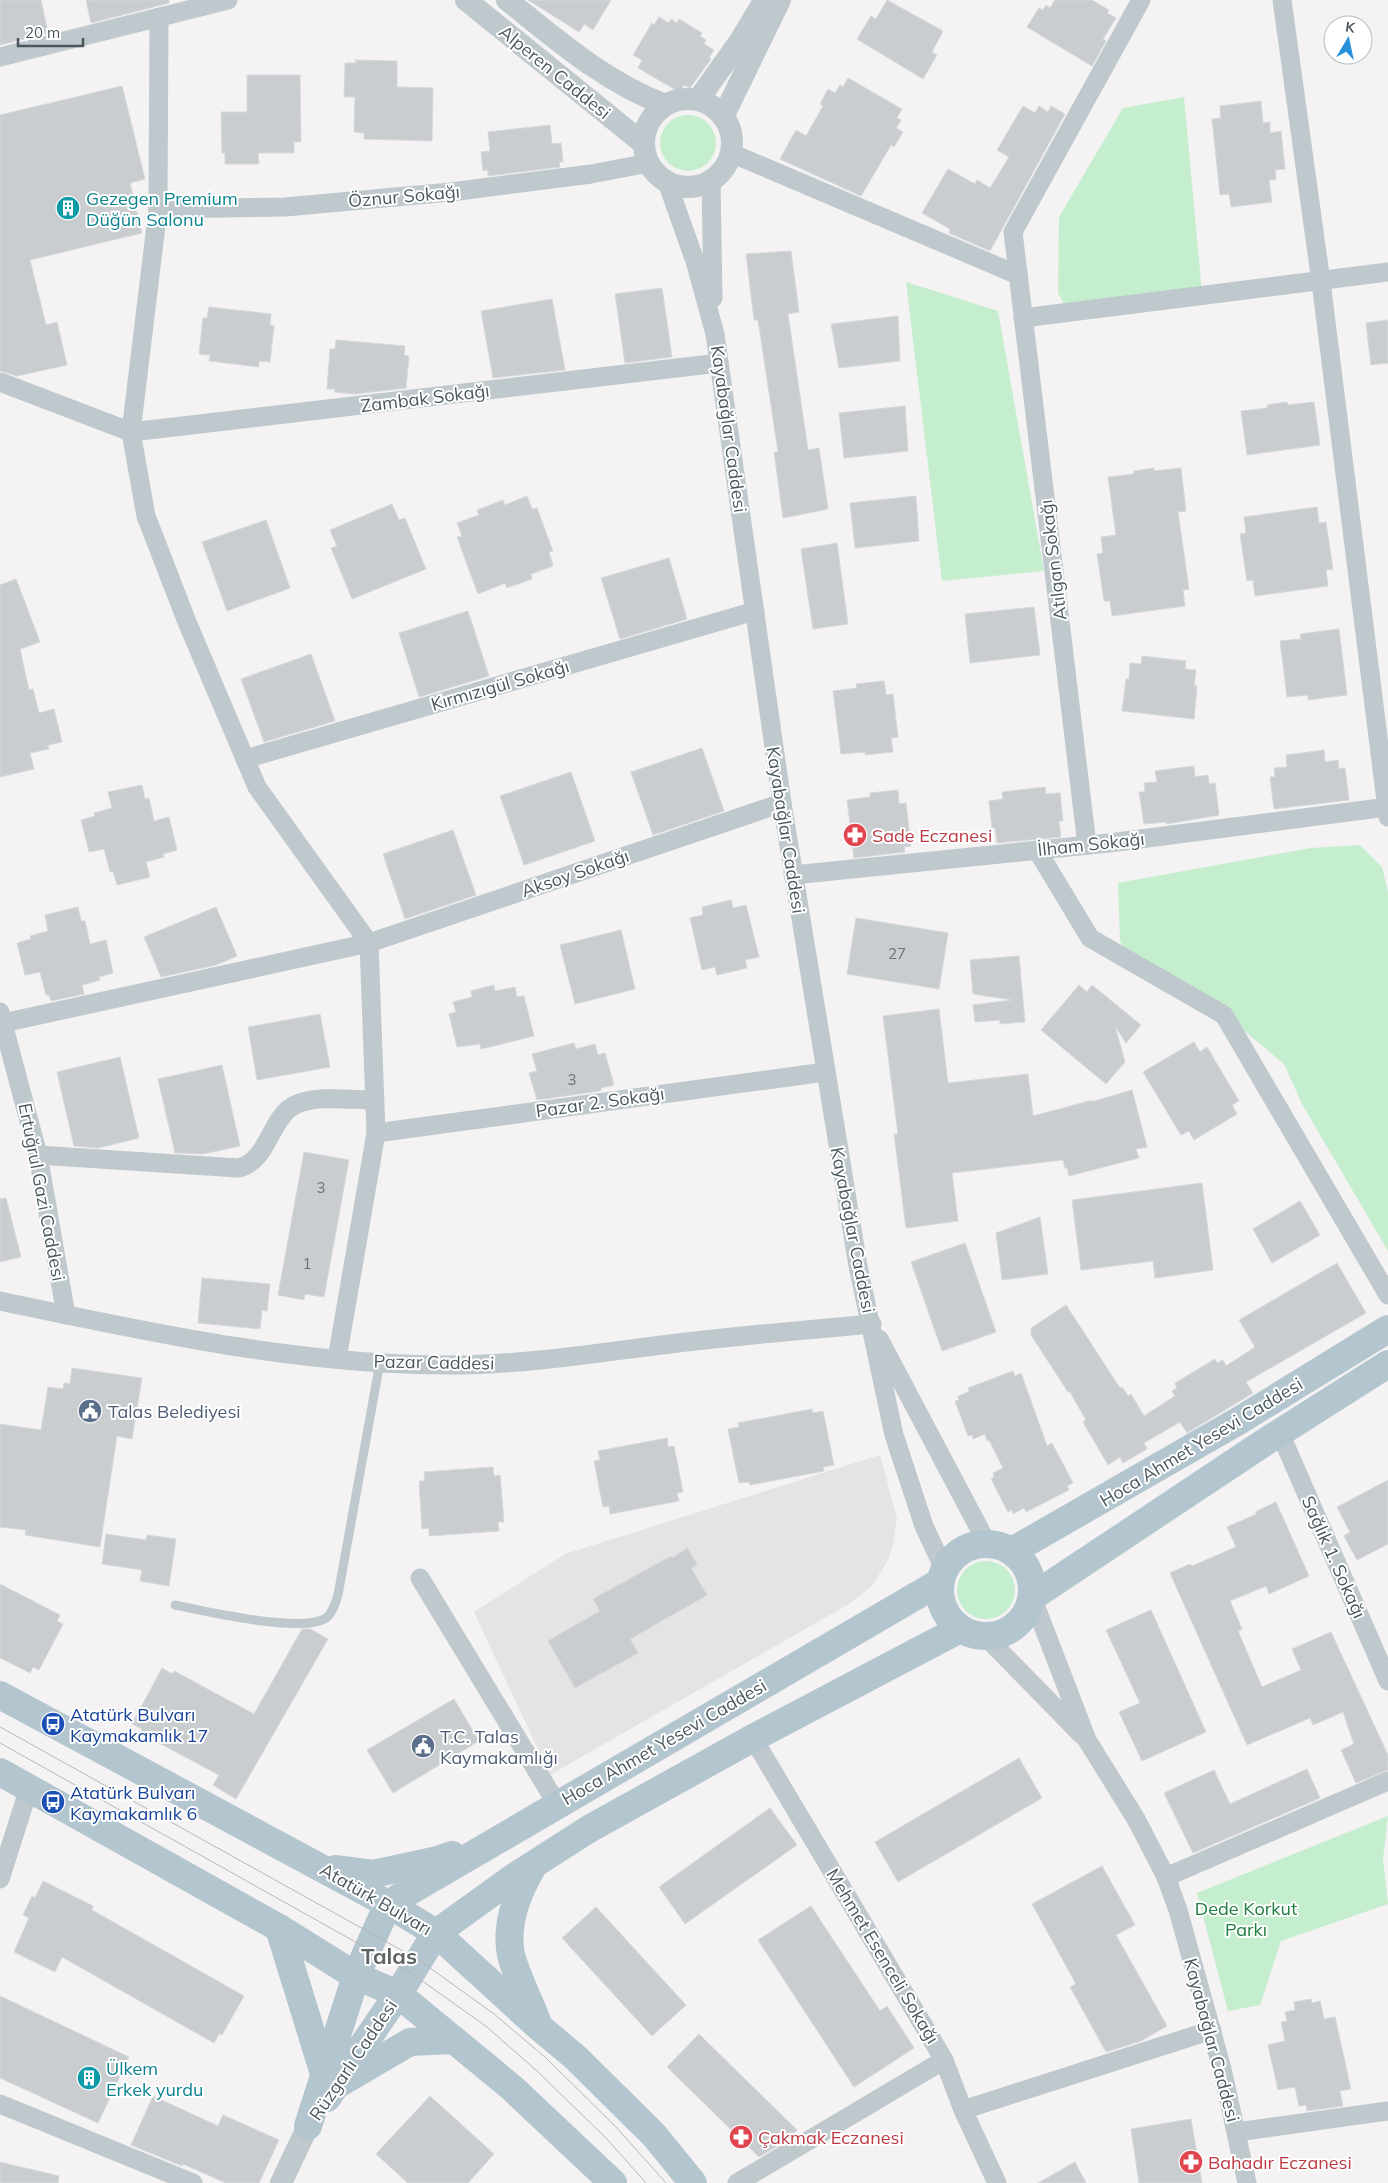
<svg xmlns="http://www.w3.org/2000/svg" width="1388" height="2183" font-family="Mulish,sans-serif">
<rect width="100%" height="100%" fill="#f4f2f2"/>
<polygon fill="#e5e3e3" points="880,1455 897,1518 893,1545 888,1560 872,1586 849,1604 550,1775 474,1612 565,1554"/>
<g fill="#c4eecd">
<polygon points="1184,97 1203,304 1065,306 1058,293 1059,217 1123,108"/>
<circle cx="688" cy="143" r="28"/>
<polygon points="906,282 998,311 1044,571 942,581"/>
<polygon points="1360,845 1382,867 1388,892 1388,1251 1302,1104 1284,1064 1196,990 1130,961 1120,941 1118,883 1311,848"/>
<circle cx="986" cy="1590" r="29"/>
<polygon points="1388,1816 1383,1858 1388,1904 1281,1941 1260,2005 1228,2011 1197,1893"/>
</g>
<g fill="#c9cdd0" stroke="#d6d9dc">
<polygon points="0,0 41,0 48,33 0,45"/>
<polygon points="86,0 169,0 169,3 91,23"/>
<polygon points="528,0 611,0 593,30 584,24 579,32"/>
<polygon points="887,0 943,31 932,52 937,55 923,79 857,39 871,16 876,19"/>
<polygon points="1055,0 1092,0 1109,10 1107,13 1116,18 1103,39 1106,41 1092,66 1027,27 1039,8 1043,10 1046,5 1050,8"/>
<polygon points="659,17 669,23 671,19 677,23 679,19 702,33 700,36 706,40 704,44 714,50 709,58 711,59 690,88 684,85 679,92 638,68 642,60 633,55 652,23 654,25"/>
<polygon points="355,60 397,61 397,87 433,88 432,141 364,139 364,133 354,132 355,97 344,97 345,63 356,63"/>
<polygon points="247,75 300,75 301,142 294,142 294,153 258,153 259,164 225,164 225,153 222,153 221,112 247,112"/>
<polygon points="848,78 902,109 897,118 901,120 896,128 903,132 894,147 891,145 861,196 780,159 796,130 806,136 823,106 820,104 828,89 835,93 840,85 843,87"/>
<polygon points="122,86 145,179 130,183 142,233 30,260 46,325 57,322 67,365 17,376 0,371 0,115"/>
<polygon points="1261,101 1263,123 1270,122 1270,133 1281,131 1285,169 1275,170 1276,180 1269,180 1272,202 1231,207 1229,194 1220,195 1212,119 1221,118 1220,106"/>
<polygon points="1023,106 1035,113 1039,106 1048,112 1051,106 1065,114 990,251 949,233 950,229 922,213 948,169 975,184 977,180 990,188 1009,157 997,150"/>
<polygon points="550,125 552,144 561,143 563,162 559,162 560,167 488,176 488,170 483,171 481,152 490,151 488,132"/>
<polygon points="791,251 799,312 788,314 808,450 819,448 828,509 783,518 774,452 778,452 758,320 754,320 746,254"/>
<polygon points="662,288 672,357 625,363 615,294"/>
<polygon points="552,299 565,370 493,378 481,311"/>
<polygon points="209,307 271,314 270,325 274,326 270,362 259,361 259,367 209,361 210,355 199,354 203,318 207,318"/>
<polygon points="898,316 900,361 839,368 831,324"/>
<polygon points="1388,320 1388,363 1371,365 1366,323"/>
<polygon points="336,340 405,346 404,355 409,356 406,388 355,394 334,392 335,389 327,389 330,349 335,349"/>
<polygon points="1287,402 1288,405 1314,402 1320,445 1247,455 1241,411 1268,408 1267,405"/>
<polygon points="905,406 908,451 844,458 839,413"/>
<polygon points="1154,468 1154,471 1181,468 1186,511 1178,512 1189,589 1183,590 1185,606 1112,616 1110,601 1104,601 1097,554 1103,553 1101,537 1116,535 1108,477 1134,474 1134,471"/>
<polygon points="527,496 532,509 537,508 553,551 549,552 553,566 531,574 532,579 507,588 505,583 478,594 457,537 462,536 457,523 479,515 477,510 503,500 505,505"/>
<polygon points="916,496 919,541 855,548 850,503"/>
<polygon points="392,504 399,520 405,518 426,569 352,599 331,548 337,546 330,530"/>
<polygon points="1317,507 1319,523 1326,522 1333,569 1326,570 1328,586 1255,596 1253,580 1247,581 1240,534 1246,533 1244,517"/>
<polygon points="266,520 290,588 227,611 202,542"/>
<polygon points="837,543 848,624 813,629 801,549"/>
<polygon points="669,558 687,619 620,639 601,578"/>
<polygon points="16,579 40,642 20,649 29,690 33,689 39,713 54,709 62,742 48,745 49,749 30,753 34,769 0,777 0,585"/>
<polygon points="1034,607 1040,655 970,663 965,614"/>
<polygon points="468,611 489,676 419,697 399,633"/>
<polygon points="1339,629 1347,695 1308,700 1308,695 1287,697 1280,641 1301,639 1300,634"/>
<polygon points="311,654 335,721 264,742 241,679"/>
<polygon points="1142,656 1186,661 1185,669 1196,670 1194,686 1197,686 1194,719 1122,711 1126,679 1129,679 1130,663 1141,664"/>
<polygon points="884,681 886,695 893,694 898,737 891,738 893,752 865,755 865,752 841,754 833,691 857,688 856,684"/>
<polygon points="702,748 724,811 653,835 631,772"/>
<polygon points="1324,750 1325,762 1338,760 1339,769 1345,768 1349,800 1274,809 1270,777 1275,777 1274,768 1287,767 1286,755"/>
<polygon points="1194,766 1195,777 1208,775 1209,784 1215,783 1219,815 1167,824 1166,822 1144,824 1139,792 1145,792 1144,783 1157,782 1155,771"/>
<polygon points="571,772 595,841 524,865 500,796"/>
<polygon points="142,785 145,799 149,798 154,821 169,817 177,850 163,854 164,857 146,862 150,877 117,885 113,871 110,872 104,849 89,852 81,820 95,816 94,813 112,808 108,792"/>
<polygon points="1045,787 1046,794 1060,793 1063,821 1059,821 1061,837 997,843 995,828 992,828 989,801 1003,799 1002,792"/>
<polygon points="898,790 899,804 906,803 911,846 904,847 905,852 854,858 847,800 870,797 870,793"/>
<polygon points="453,830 476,895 405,919 383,854"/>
<polygon points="731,900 733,908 746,905 759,957 745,960 747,968 717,975 715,967 702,970 690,918 703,915 702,907"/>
<polygon points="78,907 81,921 85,921 90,944 106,940 113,973 99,977 100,980 82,985 84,994 51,1001 49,995 46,995 40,972 25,975 17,943 31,939 30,936 48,931 45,915"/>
<polygon points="216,907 237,956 216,965 161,977 144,937"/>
<polygon points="856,918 948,933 939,989 847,974"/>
<polygon points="621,930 635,989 575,1004 560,945"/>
<polygon points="1019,956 1025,1022 1000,1024 1000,1020 975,1022 973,1005 1012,1000 973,994 970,960"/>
<polygon points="494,985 495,991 515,987 517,997 524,996 534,1036 481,1049 480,1044 457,1047 449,1014 456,1012 453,1002 472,997 471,991"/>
<polygon points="1079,985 1087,992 1092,985 1141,1025 1126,1043 1115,1026 1125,1062 1106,1084 1041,1030"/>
<polygon points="939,1009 948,1083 1028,1074 1033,1116 1093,1100 1091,1102 1132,1090 1147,1147 1136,1149 1139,1158 1069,1176 1067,1168 1065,1168 1063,1160 952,1173 958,1221 906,1228 894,1134 898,1134 883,1016"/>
<polygon points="320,1014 330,1067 257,1080 248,1027"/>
<polygon points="1194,1042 1200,1052 1207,1047 1239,1101 1232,1105 1237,1114 1194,1140 1189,1131 1181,1135 1143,1072"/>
<polygon points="574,1043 576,1049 595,1044 598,1055 605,1053 614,1085 601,1088 601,1091 599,1091 537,1100 529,1073 537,1071 532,1054"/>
<polygon points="120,1057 139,1138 98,1148 74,1146 57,1072"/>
<polygon points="222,1065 240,1146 203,1154 175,1153 158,1079"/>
<polygon points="304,1152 349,1160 324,1297 305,1294 304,1300 278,1295"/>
<polygon points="1202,1183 1213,1270 1155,1278 1153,1261 1081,1270 1072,1200"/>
<polygon points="6,1198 21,1257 0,1262 0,1199"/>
<polygon points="1300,1201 1320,1235 1272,1263 1253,1229"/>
<polygon points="1040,1217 1048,1274 1002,1280 996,1233"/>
<polygon points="965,1243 996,1332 942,1351 911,1262"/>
<polygon points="1337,1263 1366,1313 1246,1382 1253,1393 1187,1433 1180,1422 1144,1443 1147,1449 1123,1463 1120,1457 1108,1465 1083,1422 1086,1420 1070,1392 1068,1392 1031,1335 1031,1328 1066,1305 1120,1388 1122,1387 1128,1396 1131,1394 1144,1416 1175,1396 1172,1391 1177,1388 1175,1383 1215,1359 1217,1363 1223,1360 1226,1366 1255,1347 1239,1320"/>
<polygon points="202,1278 270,1284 267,1311 262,1310 260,1329 198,1323"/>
<polygon points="72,1368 142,1378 132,1439 117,1436 100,1547 25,1535 26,1530 0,1527 0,1424 41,1430 48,1387 63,1389 64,1383 70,1384"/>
<polygon points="1013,1371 1015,1376 1021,1373 1047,1446 1052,1443 1073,1483 1067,1486 1069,1490 1026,1512 1024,1508 1013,1514 1012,1510 1008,1512 991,1479 994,1477 993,1473 1003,1468 989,1440 987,1441 985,1434 973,1439 972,1435 968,1436 955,1401 959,1400 958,1396 969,1392 968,1388"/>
<polygon points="812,1409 813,1413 823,1411 834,1465 823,1467 824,1471 750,1485 749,1482 739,1483 728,1429 739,1427 738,1423"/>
<polygon points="667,1438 668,1447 674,1446 683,1492 677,1493 679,1501 610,1514 609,1506 603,1507 594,1461 600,1460 598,1451"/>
<polygon points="493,1467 494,1476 500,1475 504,1522 498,1522 499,1531 429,1536 429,1528 422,1529 419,1481 425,1481 424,1472"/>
<polygon points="1388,1480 1388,1544 1357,1560 1344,1536 1350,1532 1337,1507"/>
<polygon points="1276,1502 1309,1576 1269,1594 1266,1586 1230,1601 1242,1629 1238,1631 1262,1687 1301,1670 1292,1649 1331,1632 1388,1755 1388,1770 1356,1783 1341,1750 1354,1744 1343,1712 1313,1725 1310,1718 1247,1745 1170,1573 1190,1564 1192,1566 1236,1547 1227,1527 1257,1514 1255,1512"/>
<polygon points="106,1534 146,1540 147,1535 176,1539 169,1586 140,1581 142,1570 102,1564"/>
<polygon points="688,1548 697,1565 691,1568 707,1595 630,1639 638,1653 575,1688 548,1641 600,1611 593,1599 671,1556 672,1558"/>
<polygon points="0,1584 60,1615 57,1621 63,1624 39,1670 33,1667 30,1673 0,1658"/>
<polygon points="1151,1610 1206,1732 1142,1761 1119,1712 1140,1703 1106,1630"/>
<polygon points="302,1629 310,1629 328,1639 236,1799 213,1785 219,1775 140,1733 142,1729 132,1724 162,1668 172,1674 174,1671 254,1714"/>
<polygon points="454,1699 479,1741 393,1793 367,1750"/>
<polygon points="1019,1758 1042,1798 898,1882 875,1842"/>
<polygon points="1307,1769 1320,1798 1193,1853 1164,1793 1214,1770 1230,1804"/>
<polygon points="770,1808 797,1845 685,1924 659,1887"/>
<polygon points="1102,1866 1135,1925 1116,1935 1167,2026 1141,2041 1106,2052 1070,1987 1076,1984 1032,1904"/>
<polygon points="43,1881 93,1906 92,1910 244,1996 222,2035 219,2034 214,2043 62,1957 55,1972 14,1952 29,1918 23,1915 32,1896 35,1898"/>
<polygon points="811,1906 880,2011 887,2006 914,2048 854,2087 758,1940"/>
<polygon points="596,1907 686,2005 652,2036 562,1938"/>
<polygon points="0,1996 129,2057 98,2123 0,2078"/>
<polygon points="1311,1999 1312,2003 1320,2001 1324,2019 1335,2017 1351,2089 1340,2091 1343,2106 1307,2111 1306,2105 1299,2106 1295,2087 1278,2090 1268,2045 1285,2041 1281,2022 1287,2021 1285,2012 1295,2010 1294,2002"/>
<polygon points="699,2034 797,2130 786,2141 759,2157 667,2067"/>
<polygon points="153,2096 218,2126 223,2115 279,2140 259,2183 226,2183 183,2164 182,2166 131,2145"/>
<polygon points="430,2096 494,2154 468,2183 408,2183 376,2154"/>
<polygon points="1191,2119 1202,2183 1139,2183 1131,2129"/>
<polygon points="0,2162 59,2176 58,2183 0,2183"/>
<polygon points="1075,2162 1086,2183 1038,2183"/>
</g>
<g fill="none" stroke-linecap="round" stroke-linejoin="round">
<path stroke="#bec8cd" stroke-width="9" d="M175,1605c28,6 128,29 151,13 7,-5 9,-15 12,-23l42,-233"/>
<g stroke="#bec8cd" stroke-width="19">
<polyline points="1282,0 1321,282 1388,817"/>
<polyline points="159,17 158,209 131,432 719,363"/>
<polyline points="0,57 228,0"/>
<polyline points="731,153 1018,275"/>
<polyline points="711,181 713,298"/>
<polyline points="667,182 695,261 715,334 782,803 858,1266 894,1435 924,1526 944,1569"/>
<polyline points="158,209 285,207 451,192 591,174 649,163"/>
<polyline points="1023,318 1388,272"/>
<polyline points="0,382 131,432 146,516 187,622 257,787 369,943 376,1133 337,1359"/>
<polyline points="245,759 755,611"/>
<polyline points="1087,845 1013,232 1141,0"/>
<polyline points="1037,850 1090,938 1224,1015 1388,1295"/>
<polyline points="793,875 1109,843 1388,807"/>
<polyline points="0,1012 38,1155 66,1315"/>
<polyline points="3,1023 369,943 782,803"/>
<polyline points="376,1133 825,1072"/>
<path d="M38,1155l200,13c32,-7 31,-52 59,-64 20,-9 55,-4 77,-4"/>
<path d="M0,1301c148,31 298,64 450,64 77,0 152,-13 228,-22 65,-8 129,-13 194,-19"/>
<polyline points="879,1339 987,1543"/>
<polyline points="1280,1433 1388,1681"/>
<polyline points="420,1578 557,1804"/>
<polyline points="1032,1597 1087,1740 1136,1819 1166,1877 1178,1910 1222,2069 1247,2183"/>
<polyline points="985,1636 1082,1735"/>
<polyline points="753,1738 944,2060 963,2110 997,2183"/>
<polyline points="1166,1877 1388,1781"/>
<polyline points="0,1879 29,1788"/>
<polyline points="0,2104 193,2183"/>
<polyline points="963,2110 1212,2030"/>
<polyline points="1237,2132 1388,2111"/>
<polyline points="737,2183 944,2060"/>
</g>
<g stroke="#bec8cd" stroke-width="22">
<polyline points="466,0 644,144"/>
<path d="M507,0c53,42 95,80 158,105"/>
<circle cx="688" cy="143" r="44"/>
<polyline points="698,100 740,41 764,1"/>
<polyline points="723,117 780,0"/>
<polyline points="281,2183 308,2126"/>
</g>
<g stroke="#b3c5ce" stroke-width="28">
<circle cx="986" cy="1590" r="46"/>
<polyline points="1012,1551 1240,1420 1388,1329"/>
<polyline points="1032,1597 1265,1442 1388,1364"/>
<polyline points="0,1695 388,1904 436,1933 539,2027 575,2057 654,2135 693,2183"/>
<polyline points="0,1772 279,1928 356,1976 398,1994 511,2087 613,2183"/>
<path d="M533,1866c-16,27 -28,58 -22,89 5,20 19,47 26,66"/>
<polyline points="335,1869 373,1874 438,1860 452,1855"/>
<polyline points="279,1928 325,2077"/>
<polyline points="340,2083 410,2042 454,2040"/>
<polyline points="327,2098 398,1994 436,1933 514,1877 589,1829 753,1738 960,1629"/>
<polyline points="308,2126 356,1976 388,1904 940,1582"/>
</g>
<g stroke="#b4b8bb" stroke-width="1">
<polyline points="0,1727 419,1960 494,2014 546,2058 616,2127 666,2183"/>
<polyline points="0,1743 411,1973 487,2027 537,2071 607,2139 646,2183"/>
</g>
</g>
<defs>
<g id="building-disc" transform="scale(1.25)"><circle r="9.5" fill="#0f9aa8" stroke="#fff"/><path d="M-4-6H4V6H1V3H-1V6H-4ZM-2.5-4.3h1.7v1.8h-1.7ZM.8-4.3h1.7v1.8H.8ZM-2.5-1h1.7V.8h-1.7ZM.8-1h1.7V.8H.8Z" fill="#fff"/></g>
<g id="pharmacy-disc" transform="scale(1.25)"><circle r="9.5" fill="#e0444e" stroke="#fff"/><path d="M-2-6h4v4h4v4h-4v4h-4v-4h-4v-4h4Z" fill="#fff"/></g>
<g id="civic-disc" transform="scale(1.25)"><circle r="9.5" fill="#5c6f8a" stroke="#fff"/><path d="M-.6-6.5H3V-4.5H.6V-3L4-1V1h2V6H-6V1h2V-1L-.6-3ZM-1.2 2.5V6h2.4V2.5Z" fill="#fff"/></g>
<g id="bus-disc" transform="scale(1.25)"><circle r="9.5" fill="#1a4fb4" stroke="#fff"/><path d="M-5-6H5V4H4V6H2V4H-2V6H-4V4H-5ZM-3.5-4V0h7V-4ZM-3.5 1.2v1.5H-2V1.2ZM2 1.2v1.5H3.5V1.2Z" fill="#fff"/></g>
</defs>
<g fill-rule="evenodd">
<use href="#building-disc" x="68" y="208"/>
<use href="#pharmacy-disc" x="855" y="835"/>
<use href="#civic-disc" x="90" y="1411"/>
<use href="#bus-disc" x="53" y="1724"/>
<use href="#civic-disc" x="423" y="1746"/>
<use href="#bus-disc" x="53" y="1802"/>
<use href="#building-disc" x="89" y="2078"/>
<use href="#pharmacy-disc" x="741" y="2137"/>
<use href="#pharmacy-disc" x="1191" y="2162"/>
</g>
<g text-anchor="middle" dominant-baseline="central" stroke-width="4" stroke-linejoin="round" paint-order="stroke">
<g font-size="15" fill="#6a757a">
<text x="897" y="953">27</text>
<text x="572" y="1079">3</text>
<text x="321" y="1187">3</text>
<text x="307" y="1263">1</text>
</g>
<g font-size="18" fill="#4a585e" stroke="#fff">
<text transform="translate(555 72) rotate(39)">Alperen Caddesi</text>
<text transform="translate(404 196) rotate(-5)">Öznur Sokağı</text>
<text transform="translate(425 398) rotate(-7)">Zambak Sokağı</text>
<text transform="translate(729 429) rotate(82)">Kayabağlar Caddesi</text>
<text transform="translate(1053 560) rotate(-97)">Atılgan Sokağı</text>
<text transform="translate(500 685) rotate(-16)">Kırmızıgül Sokağı</text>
<text transform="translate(786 830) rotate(81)">Kayabağlar Caddesi</text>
<text transform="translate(1091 844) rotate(-6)">İlham Sokağı</text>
<text transform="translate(575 873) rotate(-19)">Aksoy Sokağı</text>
<text transform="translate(600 1102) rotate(-8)">Pazar 2. Sokağı</text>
<text transform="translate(42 1192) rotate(79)">Ertuğrul Gazi Caddesi</text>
<text transform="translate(853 1230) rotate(79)">Kayabağlar Caddesi</text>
<text transform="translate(434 1362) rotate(1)">Pazar Caddesi</text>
<text transform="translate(1201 1442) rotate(-31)">Hoca Ahmet Yesevi Caddesi</text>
<text transform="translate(1334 1557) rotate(66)">Sağlık 1. Sokağı</text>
<text transform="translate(664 1742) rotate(-30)">Hoca Ahmet Yesevi Caddesi</text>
<text transform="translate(376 1899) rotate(30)">Atatürk Bulvarı</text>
<text transform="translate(883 1956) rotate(59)">Mehmet Esenceli Sokağı</text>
<text transform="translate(1212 2040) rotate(75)">Kayabağlar Caddesi</text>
<text transform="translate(353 2060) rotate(-56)">Rüzgarlı Caddesi</text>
</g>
<g font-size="18" fill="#0d838f" stroke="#fff" text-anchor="start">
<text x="86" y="198">Gezegen Premium<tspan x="86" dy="21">Düğün Salonu</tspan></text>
<text x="106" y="2068">Ülkem<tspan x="106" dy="21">Erkek yurdu</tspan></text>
</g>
<g font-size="18" fill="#be3a42" stroke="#fff" text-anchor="start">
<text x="872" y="835">Sade Eczanesi</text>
<text x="758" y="2137">Çakmak Eczanesi</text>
<text x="1208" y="2162">Bahadır Eczanesi</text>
</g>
<g font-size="18" fill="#4e5e75" stroke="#fff" text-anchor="start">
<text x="108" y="1411">Talas Belediyesi</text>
<text x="440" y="1736">T.C. Talas<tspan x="440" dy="21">Kaymakamlığı</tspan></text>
</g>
<g font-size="18" fill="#164399" stroke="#fff" text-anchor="start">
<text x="70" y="1714">Atatürk Bulvarı<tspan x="70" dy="21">Kaymakamlık 17</tspan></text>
<text x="70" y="1792">Atatürk Bulvarı<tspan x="70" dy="21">Kaymakamlık 6</tspan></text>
</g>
<g font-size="18" fill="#1d7d3e" stroke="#fff">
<text x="1246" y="1908">Dede Korkut<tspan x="1246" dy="21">Parkı</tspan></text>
</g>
<g font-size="22" font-weight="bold" fill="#5e6366" stroke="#fff">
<text x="389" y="1956">Talas</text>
</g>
</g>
<g transform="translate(1348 40) rotate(9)"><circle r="24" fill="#ffffff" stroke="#b7bcbf"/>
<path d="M0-4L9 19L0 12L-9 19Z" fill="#2490db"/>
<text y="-8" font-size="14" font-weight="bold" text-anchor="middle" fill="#4a585e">K</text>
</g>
<path d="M18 38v8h65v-8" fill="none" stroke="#4a585e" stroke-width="2.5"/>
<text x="25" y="38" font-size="15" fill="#4a585e" stroke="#ffffff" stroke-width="4" paint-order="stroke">20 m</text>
</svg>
